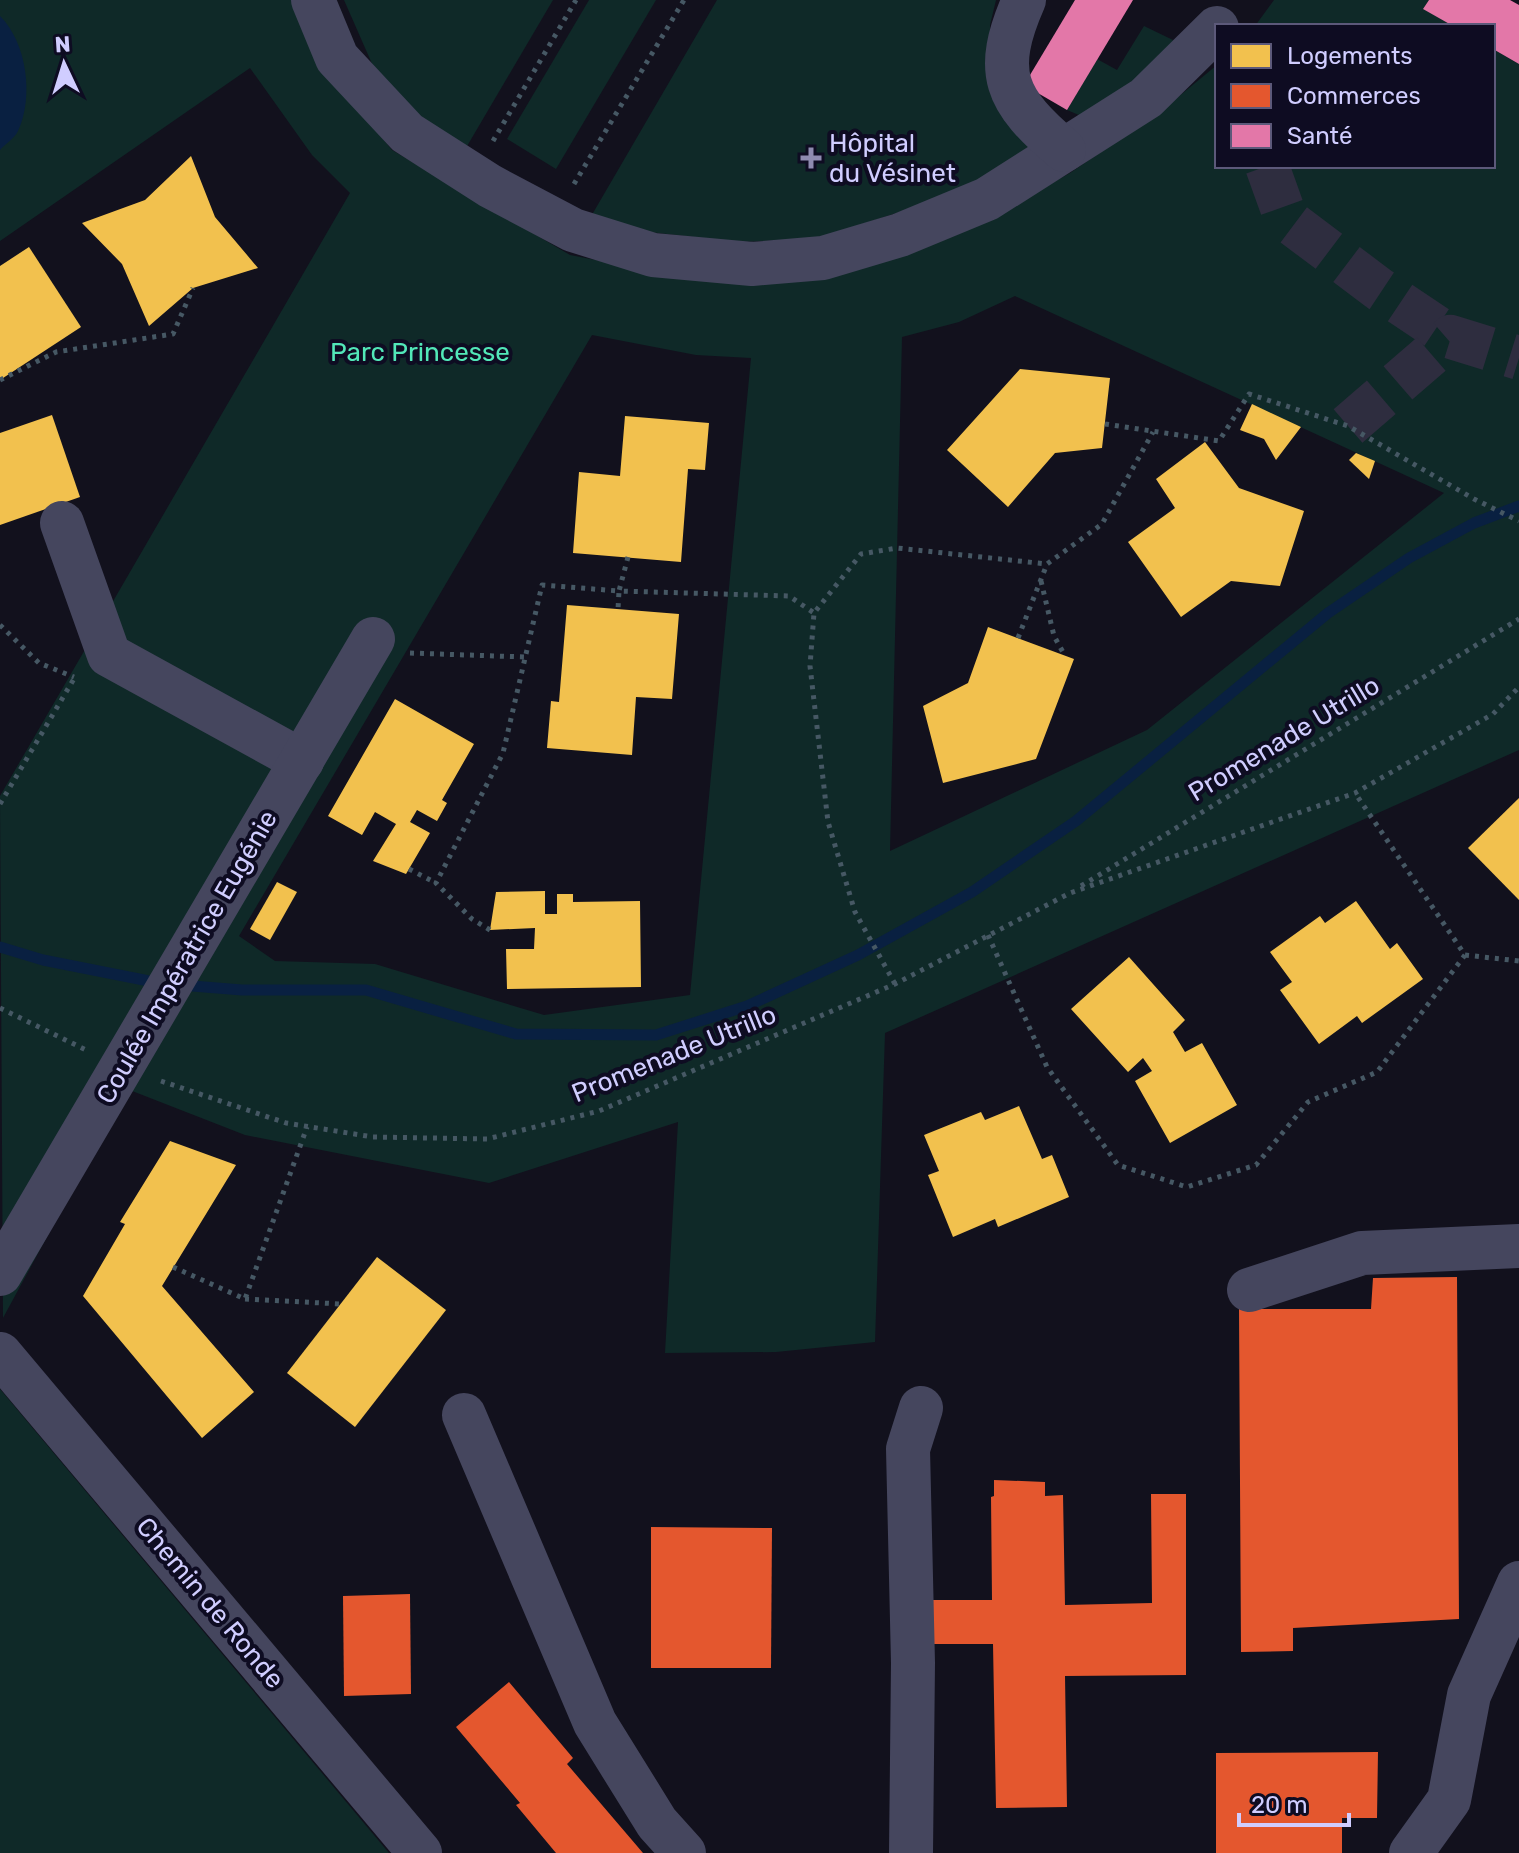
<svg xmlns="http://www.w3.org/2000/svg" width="1519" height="1853" font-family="Rubik,sans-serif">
<rect width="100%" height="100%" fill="#12111d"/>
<g fill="#0f2928" fill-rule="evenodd">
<path d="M0,0h292l29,63 71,87 178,105 78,15 351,-58 71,-39 91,-62 56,-46v101h276v-117l26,15v686l-634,283 -10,309 -99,10 -111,1 13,-231 -189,61 -244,-48 -118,-46 -124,229 -3,-522 350,-603 -38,-38 -62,-87 -250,173zM1015,296l429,197 -297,237 -257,121 12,-514 57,-15zM592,335l104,20 55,3 -61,637 -146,20 -169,-51 -100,-3 -36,-25z"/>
<polygon points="344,0 553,0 463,153 417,121 373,66"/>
<polygon points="589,0 656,0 556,169 507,139"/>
<polygon points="717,0 996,0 990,25 991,64 1037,141 991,182 817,239 739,242 586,225"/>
<polygon points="1274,0 1429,0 1424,9 1453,26 1255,26"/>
<polygon points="1144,26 1173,40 1154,77 1086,118 1067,110 1097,59 1117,70"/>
<polygon points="0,1389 389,1853 0,1853"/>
</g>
<path fill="#092041" d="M0,16c27,27 34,81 18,115 -3,7 -13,13 -18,19z"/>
<g fill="#f2c14e">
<polygon points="191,156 215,217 258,268 193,288 149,326 122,264 82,223 145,200"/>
<polygon points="29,247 81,327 0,380 0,266"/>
<polygon points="1020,369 1110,378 1102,448 1055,453 1008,507 947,450"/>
<polygon points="1252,404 1301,427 1276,460 1264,439 1240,430"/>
<polygon points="52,415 80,497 0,525 0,433"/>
<polygon points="625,416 709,423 705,470 688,469 681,562 573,553 579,472 620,476"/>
<polygon points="1205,442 1239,488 1304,511 1280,586 1231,581 1181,617 1128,542 1175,508 1156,479"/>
<polygon points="1356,453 1375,461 1369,479 1349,460"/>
<polygon points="567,605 679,614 672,699 636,697 632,755 547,748 551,701 559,702"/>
<polygon points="988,627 1074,659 1036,759 943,783 923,706 968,683"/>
<polygon points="395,699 474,744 442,800 447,803 437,821 417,810 410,822 430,833 406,874 373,861 396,824 375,812 362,835 328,816"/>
<polygon points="1519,798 1519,900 1468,848"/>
<polygon points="277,882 297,892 270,940 250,929"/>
<polygon points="545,891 545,914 557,914 557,894 573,894 573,902 640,901 641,987 507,989 506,949 534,949 535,928 490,930 496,892"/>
<polygon points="1356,901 1390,949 1397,943 1423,979 1362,1023 1357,1016 1319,1044 1280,990 1292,982 1270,952 1320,916 1325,923"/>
<polygon points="1129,957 1185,1020 1173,1032 1185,1052 1202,1043 1237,1105 1170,1143 1135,1081 1152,1071 1143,1058 1128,1072 1071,1009"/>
<polygon points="1019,1106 1042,1159 1052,1155 1069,1197 998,1227 995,1219 953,1237 928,1175 939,1171 924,1135 981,1112 985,1120"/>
<polygon points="170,1141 236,1165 162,1286 254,1392 202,1438 83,1296 125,1224 120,1222"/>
<polygon points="377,1257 446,1310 355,1427 287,1373"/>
</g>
<g fill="#e4572e">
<polygon points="1457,1277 1459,1619 1293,1628 1293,1651 1241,1652 1239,1309 1371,1309 1373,1278"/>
<polygon points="994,1480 1045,1482 1045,1496 1063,1495 1065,1605 1152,1603 1151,1494 1186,1494 1186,1675 1065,1676 1067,1807 996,1808 993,1644 932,1644 931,1600 992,1600 991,1497 994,1496"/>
<polygon points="651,1527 772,1528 771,1668 651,1668"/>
<polygon points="410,1594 411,1694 344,1696 343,1596"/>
<polygon points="509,1682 573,1758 567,1764 643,1853 556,1853 516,1805 520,1803 456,1727"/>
<polygon points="1378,1752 1377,1818 1342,1818 1342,1853 1216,1853 1216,1753"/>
</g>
<g fill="#e377a8">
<polygon points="1075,0 1133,0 1067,110 1024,85"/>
<polygon points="1429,0 1510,0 1519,5 1519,64 1493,49 1493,26 1453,26 1423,9"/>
</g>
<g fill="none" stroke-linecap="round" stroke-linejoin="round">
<g stroke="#092041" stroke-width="11">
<polyline points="0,947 43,960 159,983"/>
<polyline points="180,985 242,990 366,990 516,1034 656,1035 747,1006 858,955 972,892 1076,821 1328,613 1409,558 1474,523 1519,506"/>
</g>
<g stroke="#2e2d3f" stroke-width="44" stroke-dasharray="44 22" stroke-linecap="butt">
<polyline points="1267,166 1286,219 1379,289 1451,337"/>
<polyline points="1348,426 1451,337 1519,358"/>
</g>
<g stroke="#465864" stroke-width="5" stroke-dasharray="4 6" stroke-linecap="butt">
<polyline points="493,141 576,0"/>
<polyline points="574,184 684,0"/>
<polyline points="0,380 56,352 173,334 193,288"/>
<polyline points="1105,424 1219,441 1249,394 1348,426 1474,499 1519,521"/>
<polyline points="628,557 619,591 789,596 814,613"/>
<polyline points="1041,581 1054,636 1065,656"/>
<polyline points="0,625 39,663 74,677"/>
<polyline points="1018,638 1047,564 1102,524 1153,432"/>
<polyline points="410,653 525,657"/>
<polyline points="0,804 75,677"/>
<polyline points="409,869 436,883"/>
<polyline points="1081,886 1519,619"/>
<polyline points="490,930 472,919 436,883 503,753 542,585 619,591 618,609"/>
<polyline points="988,935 1047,1067 1118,1165 1187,1187 1256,1165 1308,1102 1377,1072 1465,955 1355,793"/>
<polyline points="1465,955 1519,961"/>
<polyline points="895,984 855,912 828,822 810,666 814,613 861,554 897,548 1047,564"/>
<polyline points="0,1008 86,1050"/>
<polyline points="161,1081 286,1123 373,1137 487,1139 599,1111 895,984 1070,893 1355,793 1493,714 1519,687"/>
<polyline points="173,1267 245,1299 307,1127"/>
<polyline points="245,1299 341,1304"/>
</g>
<g stroke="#45465e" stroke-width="44">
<polyline points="313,0 337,58 407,133 490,186 573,230 653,255 752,264 823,258 900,235 987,199 1146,98 1217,28"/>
<path d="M1024,0c-32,73 -19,100 40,150"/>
<polyline points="62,523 109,655 302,761"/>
<polyline points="0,1274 373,639"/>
<polyline points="1249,1290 1362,1253 1519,1246"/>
<polyline points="0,1354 420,1853"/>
<polyline points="464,1415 595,1723 657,1823 684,1853"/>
<polyline points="911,1853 913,1663 908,1449 921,1408"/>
<polyline points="1411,1853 1449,1800 1469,1695 1519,1583"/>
</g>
</g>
<path fill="#8e8bb0" stroke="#0e0c22" stroke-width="3" d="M807 146h8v8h8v8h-8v8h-8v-8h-8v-8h8z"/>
<g text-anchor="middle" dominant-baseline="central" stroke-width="8" stroke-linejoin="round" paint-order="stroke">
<g font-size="26" fill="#d0cdff" stroke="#0e0c22" text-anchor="start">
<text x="829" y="143">Hôpital<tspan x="829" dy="30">du Vésinet</tspan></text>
</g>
<g font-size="26" fill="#52e7b8" stroke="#0e0c22">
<text x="420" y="352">Parc Princesse</text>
</g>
<g font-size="26" fill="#d0cdff" stroke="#0e0c22">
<text transform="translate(1284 739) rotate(-31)">Promenade Utrillo</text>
<text transform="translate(187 957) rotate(-60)">Coulée Impératrice Eugénie</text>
<text transform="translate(674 1054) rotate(-22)">Promenade Utrillo</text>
<text transform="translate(210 1603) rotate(50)">Chemin de Ronde</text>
</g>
</g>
<rect x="1215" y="24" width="280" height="144" fill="#0e0c22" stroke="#5c597a" stroke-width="2"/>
<rect x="1231" y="44" width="40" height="24" fill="#f2c14e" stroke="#5c597a" stroke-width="2"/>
<text x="1287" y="64" font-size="24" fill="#d0cdff">Logements</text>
<rect x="1231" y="84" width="40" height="24" fill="#e4572e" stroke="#5c597a" stroke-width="2"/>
<text x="1287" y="104" font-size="24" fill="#d0cdff">Commerces</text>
<rect x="1231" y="124" width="40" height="24" fill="#e377a8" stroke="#5c597a" stroke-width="2"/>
<text x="1287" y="144" font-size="24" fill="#d0cdff">Santé</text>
<g transform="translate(64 64) rotate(356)" stroke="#0e0c22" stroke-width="6" paint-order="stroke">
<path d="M0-6L14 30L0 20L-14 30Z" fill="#d0cdff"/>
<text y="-12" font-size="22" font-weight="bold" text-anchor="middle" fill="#d0cdff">N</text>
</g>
<path d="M1239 1813v12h110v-12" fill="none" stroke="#d0cdff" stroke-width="4"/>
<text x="1251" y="1813" font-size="24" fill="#d0cdff" stroke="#0e0c22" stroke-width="6" paint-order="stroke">20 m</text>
</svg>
